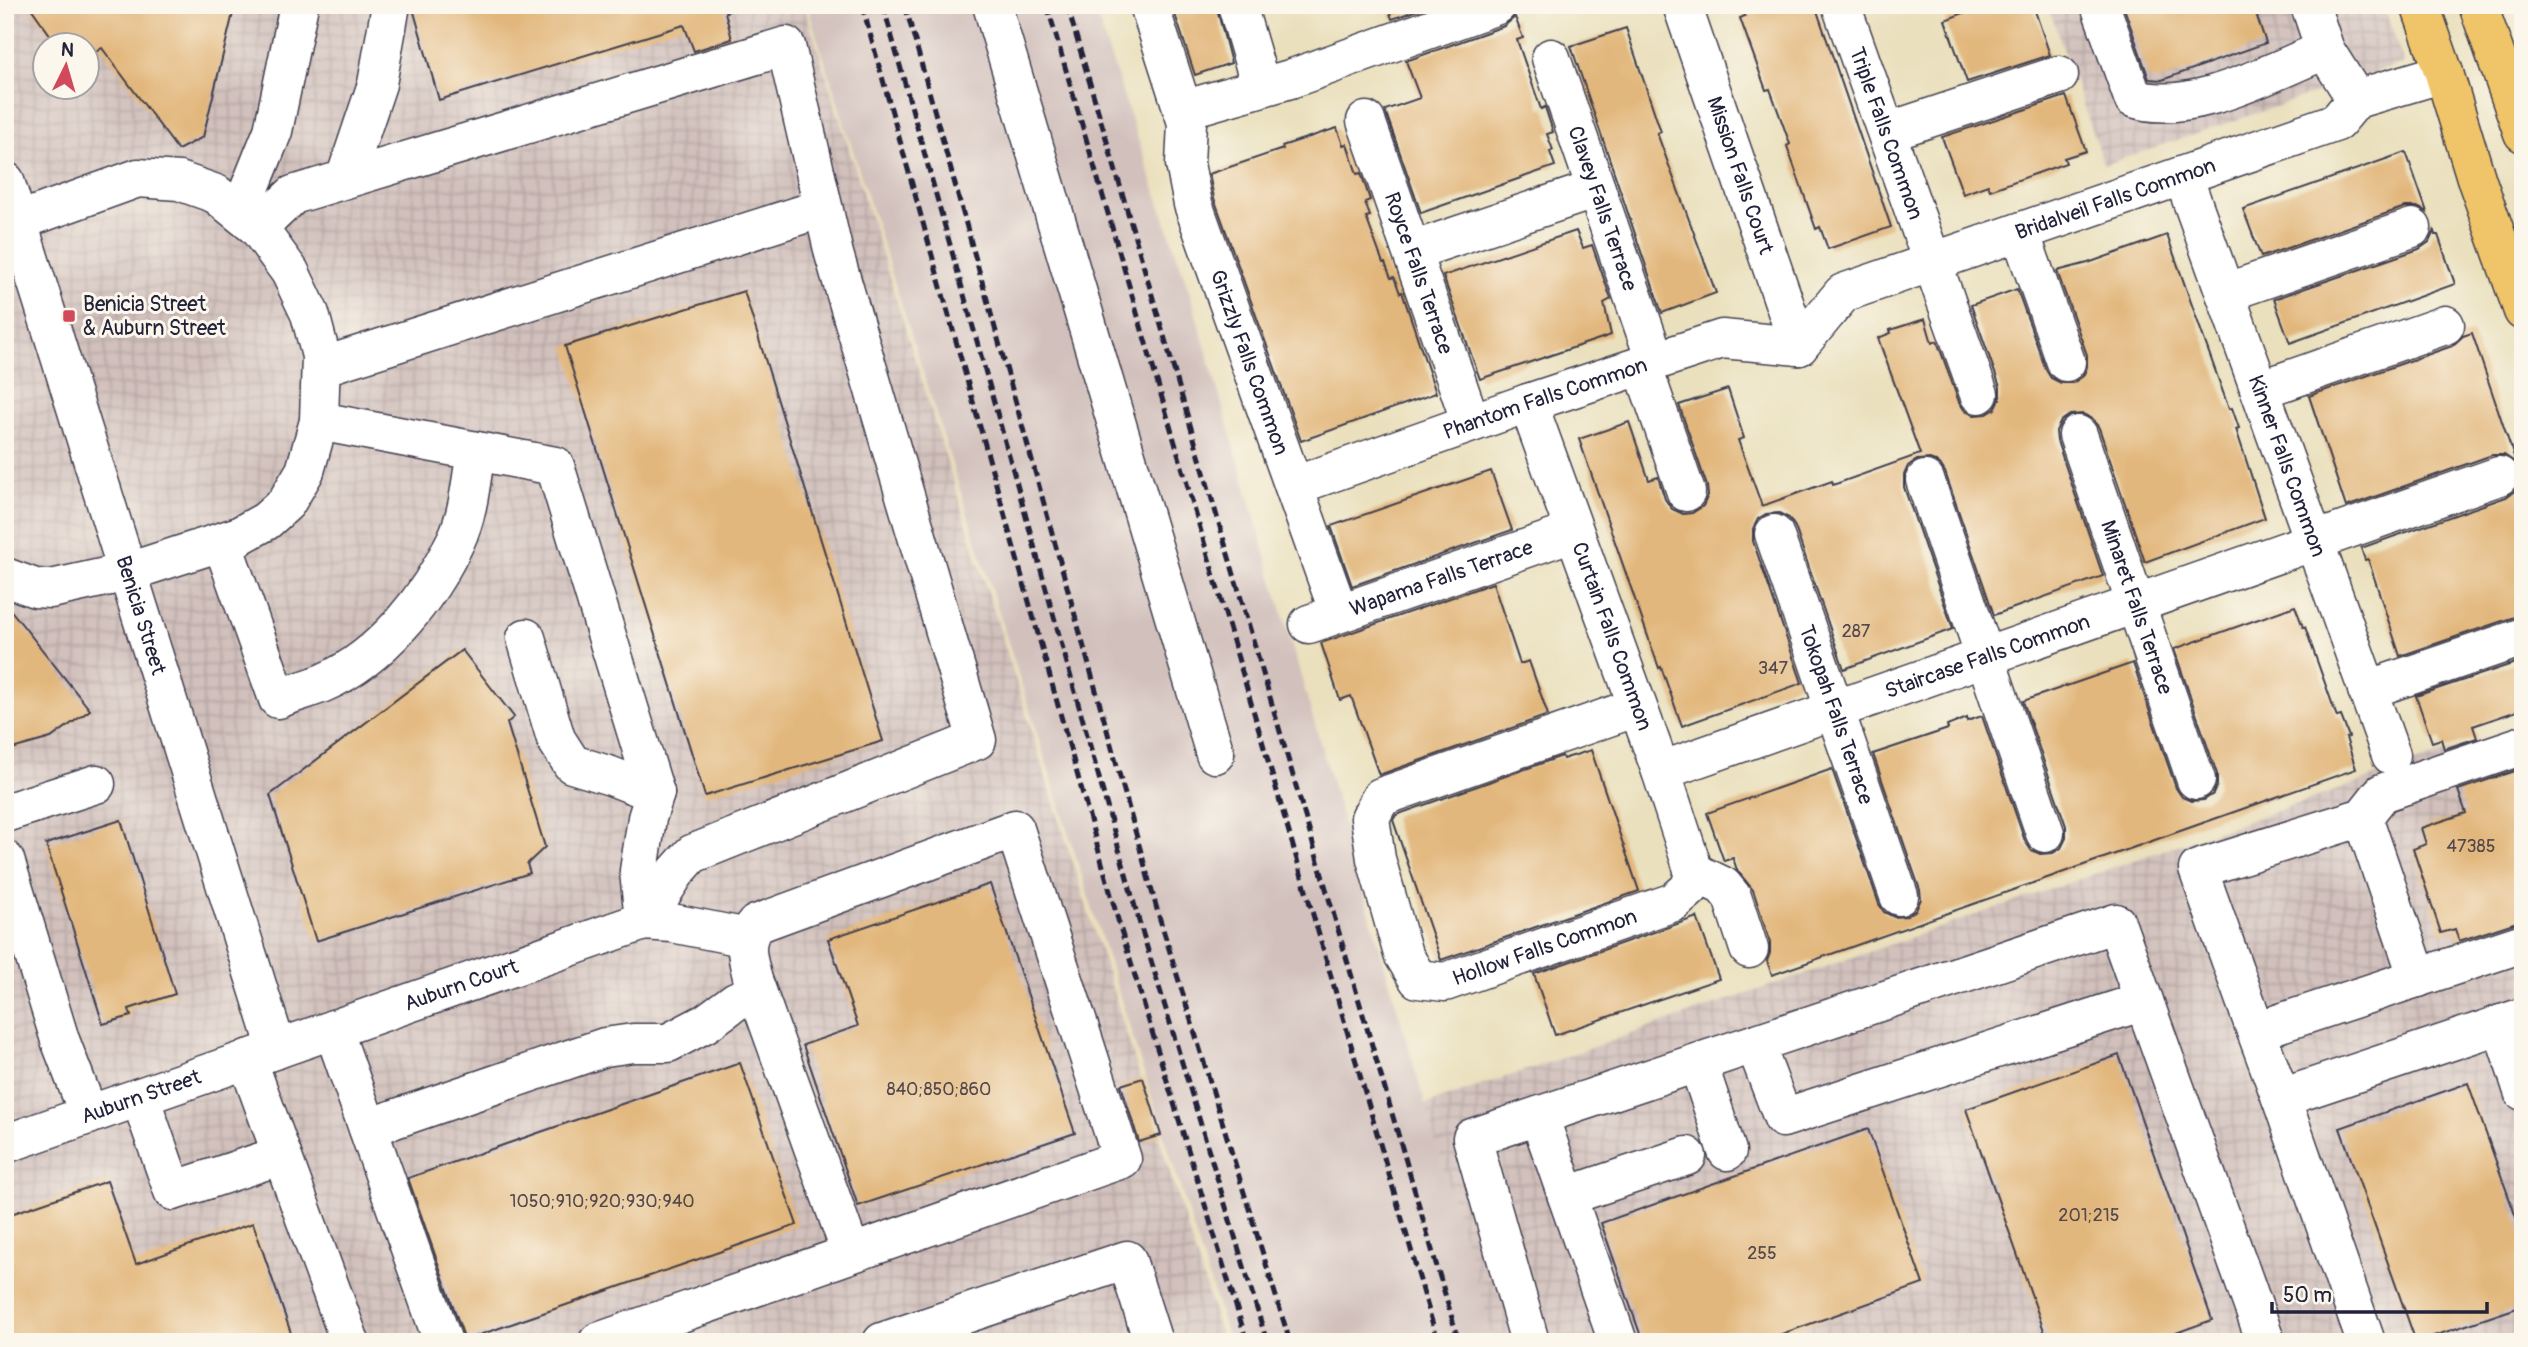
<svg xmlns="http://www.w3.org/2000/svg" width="2528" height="1347" font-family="Pangolin,sans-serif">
<defs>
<pattern id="industrial-grid" width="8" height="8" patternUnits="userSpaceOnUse" patternTransform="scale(1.75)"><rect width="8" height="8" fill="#d1c0bc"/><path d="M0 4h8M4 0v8" fill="none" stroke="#b3a5a2"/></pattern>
</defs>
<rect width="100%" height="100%" fill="#fbf7ec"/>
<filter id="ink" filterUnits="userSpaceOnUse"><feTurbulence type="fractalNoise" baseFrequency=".0143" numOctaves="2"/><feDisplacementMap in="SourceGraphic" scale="14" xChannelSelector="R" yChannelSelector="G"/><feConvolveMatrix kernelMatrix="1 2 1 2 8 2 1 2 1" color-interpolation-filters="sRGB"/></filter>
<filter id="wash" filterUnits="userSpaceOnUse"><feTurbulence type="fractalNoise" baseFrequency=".00686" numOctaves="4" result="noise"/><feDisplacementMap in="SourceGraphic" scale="28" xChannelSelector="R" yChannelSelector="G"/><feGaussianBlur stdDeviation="1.57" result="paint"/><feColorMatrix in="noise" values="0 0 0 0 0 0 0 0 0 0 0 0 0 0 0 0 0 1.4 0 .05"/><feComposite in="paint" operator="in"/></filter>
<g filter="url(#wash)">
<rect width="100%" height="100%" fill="#eae0bd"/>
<g fill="url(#industrial-grid)" fill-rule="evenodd">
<path d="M5,5h799l419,1337h-1218zM46,46h42v42h-42z"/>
<polygon points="2048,5 2383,5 2404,63 2104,165"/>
<polygon points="2523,726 2523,1342 1494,1342 1425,1105"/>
</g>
<polygon fill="#d1c0bc" points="807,5 1093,5 1190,294 1494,1342 1229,1342"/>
<g id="blocks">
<g fill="#e2b77d">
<polygon points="29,5 235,5 203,137 178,150 102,48 88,57 88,46 58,46"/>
<polygon points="412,5 728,5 729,11 725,12 732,39 694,51 684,25 439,100"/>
<polygon points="1172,5 1216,5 1231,63 1195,75"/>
<polygon points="1387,5 1431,5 1392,19"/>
<polygon points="1742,5 1815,5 1891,227 1828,249 1820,227 1816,229 1787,146 1790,144 1770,89 1766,90 1740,18 1745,16"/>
<polygon points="1967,5 2033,5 2050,55 1967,82 1945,20 1969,11"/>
<polygon points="2123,5 2253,5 2266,43 2162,80 2149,79"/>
<polygon points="1515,17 1523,38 1517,40 1541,109 1545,107 1553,132 1547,134 1553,150 1550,152 1555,166 1421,213 1385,110 1420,98 1406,61 1504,26"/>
<polygon points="1626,28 1661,132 1657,133 1716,293 1662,313 1571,46"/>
<polygon points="2066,96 2086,151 2064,158 2066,163 1990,190 1988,185 1963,194 1942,137"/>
<polygon points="1337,128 1343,145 1347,144 1357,174 1361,173 1370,200 1365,202 1370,216 1366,217 1383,263 1385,263 1391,278 1394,277 1400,293 1402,292 1436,393 1301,441 1214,198 1209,174 1283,149 1282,146"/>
<polygon points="2406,152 2427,212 2417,207 2405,207 2261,257 2243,209"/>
<polygon points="1576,231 1583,248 1592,245 1611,299 1604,303 1611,335 1480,379 1443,276"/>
<polygon points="2434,231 2435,235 2438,235 2455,284 2290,343 2274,299 2419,249 2429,242"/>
<polygon points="2167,235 2229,409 2232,408 2239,428 2236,429 2265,518 2145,562 2099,428 2093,419 2083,414 2070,415 2061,421 2056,431 2057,441 2103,576 1994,615 1945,472 1940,464 1930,459 1917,460 1908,466 1904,475 1904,487 1953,629 1844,669 1795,527 1789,518 1779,513 1766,514 1758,519 1753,529 1753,541 1802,683 1682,726 1661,667 1659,668 1579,439 1629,422 1649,480 1658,477 1665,499 1672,509 1683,514 1692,513 1703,506 1708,495 1707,486 1679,405 1728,389 1744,438 1738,440 1762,506 1832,481 1833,485 1920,454 1878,338 1891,333 1890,330 1925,319 1932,343 1937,341 1959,402 1965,411 1974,415 1987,414 1995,409 2000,399 2000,387 1971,305 2017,289 2046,370 2051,378 2061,383 2073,383 2083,376 2087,367 2087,355 2057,271 2088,263"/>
<polygon points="744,291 883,741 705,796 565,346"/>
<polygon points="2472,333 2516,463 2504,455 2492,455 2346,507 2309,396 2452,346 2463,336"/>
<polygon points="1491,471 1512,530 1352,586 1331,526"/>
<polygon points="2520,477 2523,484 2523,614 2400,656 2368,559 2365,560 2361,548 2506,497 2516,490"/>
<polygon points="1493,583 1520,664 1529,661 1548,715 1379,775 1351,696 1340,700 1321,643"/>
<polygon points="5,603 90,710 51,738 5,751"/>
<polygon points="2295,606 2303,627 2305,627 2337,717 2341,716 2349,737 2346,738 2356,769 1772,975 1767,961 1770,953 1770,942 1753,890 1737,870 1733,858 1724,861 1707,813 1832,769 1879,904 1884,912 1894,917 1907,916 1916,910 1921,899 1920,890 1873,754 1948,729 1947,726 1967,718 1967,721 1982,716 2025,841 2031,850 2040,854 2053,853 2061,848 2066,838 2066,826 2023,701 2133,663 2176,788 2182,797 2191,801 2204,800 2213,794 2217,785 2217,774 2174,649"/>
<polygon points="462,650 514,717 507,723 545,847 527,864 530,873 316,941 270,795"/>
<polygon points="2521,661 2523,667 2523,709 2473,726 2477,738 2444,749 2441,739 2432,742 2416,696"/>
<polygon points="1591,750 1639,891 1441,960 1393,820 1396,815 1562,756 1563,759"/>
<polygon points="2523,768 2523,920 2459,941 2455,929 2441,933 2413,849 2426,844 2421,828 2466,813 2458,790"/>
<polygon points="121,820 175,994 129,1009 131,1016 103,1024 46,844"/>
<polygon points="990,884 1075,1133 858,1206 803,1045 858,1026 828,939"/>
<polygon points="1697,917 1719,979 1555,1035 1534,974"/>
<polygon points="2119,1055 2212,1320 2151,1342 2048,1342 1966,1109"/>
<polygon points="740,1063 797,1225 465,1340 408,1178"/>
<polygon points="1143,1078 1161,1135 1139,1142 1121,1085"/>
<polygon points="2468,1083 2523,1237 2523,1306 2416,1342 2340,1128"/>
<polygon points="1868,1129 1923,1284 1759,1342 1643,1342 1601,1223"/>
<polygon points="107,1181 136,1264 253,1223 294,1342 5,1342 5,1216"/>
</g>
</g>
</g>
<g filter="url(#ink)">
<use href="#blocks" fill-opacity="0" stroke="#403e4e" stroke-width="2"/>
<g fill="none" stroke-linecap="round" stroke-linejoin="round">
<g stroke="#403e4e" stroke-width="41">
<g id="minor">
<polyline points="992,5 1215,754"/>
<path id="s1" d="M1149,5l38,118 -2,41 8,40 146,409"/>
<polyline points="1237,5 1261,87"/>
<path id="s2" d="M1682,5l117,341"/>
<path id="s3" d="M1841,5l138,389"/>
<path d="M2100,5l33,93c58,19 137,-26 192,-48"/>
<polyline points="2310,5 2325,50 2356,99"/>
<path id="s4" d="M1551,58l104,302"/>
<polyline points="1183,110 1290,79 1497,5"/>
<path id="s5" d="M1366,121l105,302"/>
<polyline points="1887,132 2059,75"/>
<path id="s6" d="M2183,176l208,579"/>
<polyline points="345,179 377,84 391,5"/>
<path id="s7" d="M5,181l272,868"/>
<polyline points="240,213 273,131 299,5"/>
<polyline points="5,226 138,178 179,181 216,194 258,228 290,272 310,314 321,356 319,421 305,471 286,503 266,521 239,536 128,572 51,589 35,588 5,577"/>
<polyline points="258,228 293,195 786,46 834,254 977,740 692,854 676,872 644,921"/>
<polyline points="2020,232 2066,362"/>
<polyline points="1412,251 1596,189"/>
<polyline points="2225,293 2412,228"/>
<path id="s8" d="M1799,346l44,-53 494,-171 19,-23 88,-26"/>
<polyline points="1642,365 1686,492"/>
<polyline points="321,367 823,208"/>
<polyline points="2260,390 2445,325"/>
<path id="s9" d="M1528,403l133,368 33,101"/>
<path id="s10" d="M2078,435l118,345"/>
<polyline points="476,451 555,466 655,793 647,818 639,871 644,921"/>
<polyline points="1925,480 2045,833"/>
<path id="s11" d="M1294,486l234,-83 194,-64 77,7"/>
<path id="s12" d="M1774,534l125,362"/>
<path d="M222,542l56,157c15,-6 31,-10 45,-16 60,-26 106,-86 133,-143 13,-28 15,-60 20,-89l-157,-30"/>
<path id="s13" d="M1309,624l264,-92"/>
<polyline points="526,638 556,739 572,764 611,776 655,793"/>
<polyline points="2367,690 2523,637"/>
<path id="s14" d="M1637,707l-256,90 -11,21 6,41 27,95 15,25 27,3 229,-80 16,-14 4,-16"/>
<polyline points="2523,745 2382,793 2363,817 2198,869 2256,1031 2523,943"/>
<path id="s15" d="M1661,771l838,-295"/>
<polyline points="5,813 96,784"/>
<polyline points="2363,817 2418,978"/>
<polyline points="5,860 60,1040 89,1115"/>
<polyline points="1694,872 1723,886 1732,897 1749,949"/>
<polyline points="2501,1024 2523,1091"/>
<polyline points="333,1029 443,1342"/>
<polyline points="2256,1031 2281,1098"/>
<polyline points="1755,1044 1783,1118 2144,1001"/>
<polyline points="247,1059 350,1342"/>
<polyline points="1698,1063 1727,1151"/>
<polyline points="140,1097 173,1191 282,1155"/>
<polyline points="1539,1116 1618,1342"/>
<polyline points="368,1128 605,1047 633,1043 668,1043 706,1023 736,1001 757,992"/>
<path id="s16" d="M5,1144l639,-223 28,2 76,15"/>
<polyline points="1567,1196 1687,1156"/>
<path d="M598,1342l524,-183 -107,-330 -259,95c-15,18 -8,36 -3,56l98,273"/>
<polyline points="882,1342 1127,1260 1153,1342"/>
<polyline points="1530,1342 1472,1138 2116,923 2266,1342"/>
<polyline points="2366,1342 2281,1098 2523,1017"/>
</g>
</g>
<g stroke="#403e4e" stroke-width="41">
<g id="major">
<polyline points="2420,5 2444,73 2477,181 2523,311"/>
<polyline points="2478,5 2523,133"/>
</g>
</g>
<use href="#minor" stroke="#fff" stroke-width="38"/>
<use href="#major" stroke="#f0c469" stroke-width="38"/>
<g stroke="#22223b" stroke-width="5" stroke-dasharray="10 5" stroke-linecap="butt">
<polyline points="862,5 1120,927 1247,1342"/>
<polyline points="883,5 1139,921 1267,1342"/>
<polyline points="905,5 1158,913 1290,1342"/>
<polyline points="1047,5 1438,1342"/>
<polyline points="1067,5 1459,1342"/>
</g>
</g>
</g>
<rect fill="#d1495b" stroke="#fbf7ec" stroke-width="2.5" x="62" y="309" width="14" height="14" rx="3.5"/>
<g text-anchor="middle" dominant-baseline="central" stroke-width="6" stroke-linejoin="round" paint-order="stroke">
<g font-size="18" fill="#52474c">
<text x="1856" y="631">287</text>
<text x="1773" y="668">347</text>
<text x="2471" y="846">47385</text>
<text x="939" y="1089">840;850;860</text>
<text x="602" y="1201">1050;910;920;930;940</text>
<text x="2089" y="1215">201;215</text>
<text x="1762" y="1253">255</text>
</g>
<g font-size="21" fill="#22223b" stroke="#fbf7ec">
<text stroke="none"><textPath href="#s3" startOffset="136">Triple Falls Common</textPath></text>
<text stroke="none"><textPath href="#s2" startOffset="180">Mission Falls Court</textPath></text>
<text stroke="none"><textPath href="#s8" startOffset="357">Bridalveil Falls Common</textPath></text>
<text stroke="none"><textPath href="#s4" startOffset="159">Clavey Falls Terrace</textPath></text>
<text stroke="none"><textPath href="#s5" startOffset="161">Royce Falls Terrace</textPath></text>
<text stroke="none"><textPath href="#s1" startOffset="374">Grizzly Falls Common</textPath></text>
<text stroke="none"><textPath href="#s11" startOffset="266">Phantom Falls Common</textPath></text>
<text stroke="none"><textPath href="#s6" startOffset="308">Kinner Falls Common</textPath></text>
<text stroke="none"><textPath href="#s13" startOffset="140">Wapama Falls Terrace</textPath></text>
<text stroke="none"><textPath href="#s10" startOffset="182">Minaret Falls Terrace</textPath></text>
<text stroke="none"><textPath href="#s7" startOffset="455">Benicia Street</textPath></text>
<text stroke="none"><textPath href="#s9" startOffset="248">Curtain Falls Common</textPath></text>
<text stroke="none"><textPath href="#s15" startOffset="346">Staircase Falls Common</textPath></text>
<text stroke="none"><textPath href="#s12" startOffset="191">Tokopah Falls Terrace</textPath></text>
<text stroke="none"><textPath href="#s14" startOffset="597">Hollow Falls Common</textPath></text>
<text stroke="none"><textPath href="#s16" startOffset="483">Auburn Court</textPath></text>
<text stroke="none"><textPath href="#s16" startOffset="144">Auburn Street</textPath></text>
</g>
<g font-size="21" fill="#22223b" stroke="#fbf7ec" text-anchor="start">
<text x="83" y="304">Benicia Street<tspan x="83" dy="24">&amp; Auburn Street</tspan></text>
</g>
</g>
<rect width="2528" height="1347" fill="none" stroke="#fbf7ec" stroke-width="28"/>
<g transform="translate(66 66) rotate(5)"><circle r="33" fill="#fbf7ec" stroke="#a4a2a5" stroke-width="2"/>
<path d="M0-5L12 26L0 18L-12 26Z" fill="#d1495b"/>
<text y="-10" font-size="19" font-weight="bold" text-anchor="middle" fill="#22223b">N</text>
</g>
<path d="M2272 1302v10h215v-10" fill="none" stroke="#22223b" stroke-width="3.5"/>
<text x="2283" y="1302" font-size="21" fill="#22223b" stroke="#fbf7ec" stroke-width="5" paint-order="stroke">50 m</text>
</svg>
